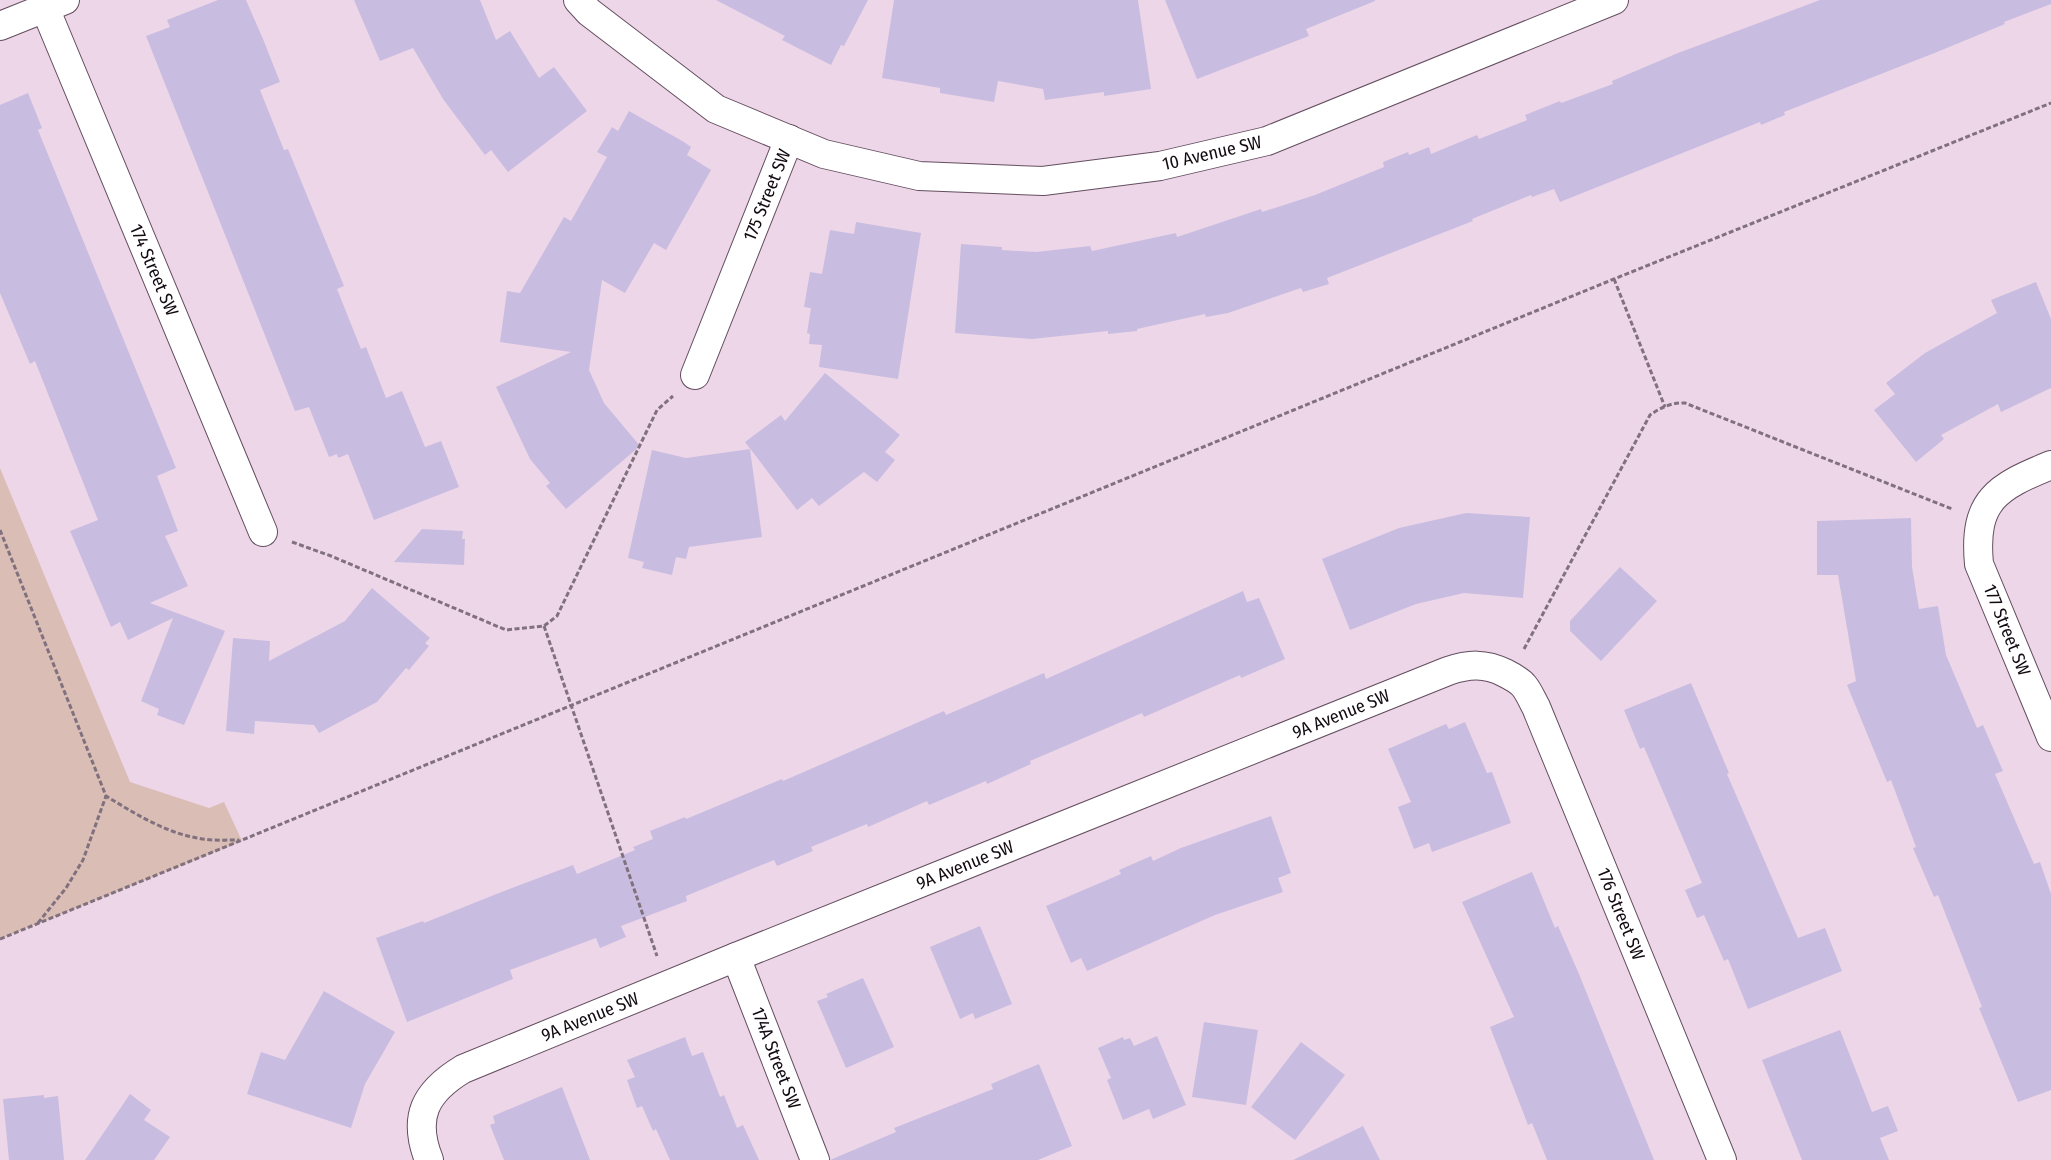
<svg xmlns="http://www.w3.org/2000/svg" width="2051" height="1160" font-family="'Fira Sans Condensed',sans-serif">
<rect width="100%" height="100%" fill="#eed6e9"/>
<polygon fill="#dabdb4" points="0,468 130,782 209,808 224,802 242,841 0,939"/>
<g fill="#c8bde0">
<polygon points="218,0 246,0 263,39 280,82 260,90 284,150 288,149 344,286 337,289 361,349 366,347 386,398 402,391 425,447 441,441 459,487 374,520 348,454 338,458 337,454 329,457 309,407 295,411 146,36 170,27 167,20"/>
<polygon points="354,0 480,0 496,40 510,31 539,78 554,67 587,111 508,172 491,150 485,155 443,99 413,48 380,61"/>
<polygon points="716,0 868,0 844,46 841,45 831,65 782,40 785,36"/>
<polygon points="894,0 1138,0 1151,89 1104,96 1104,92 1045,100 1043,89 998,81 994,102 940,93 940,88 882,78"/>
<polygon points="1165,0 1375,0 1375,1 1306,29 1309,36 1197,79"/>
<polygon points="1820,0 2051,0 2051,4 2004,22 2005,24 1937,52 1784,112 1785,115 1761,125 1760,122 1560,202 1554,189 1532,197 1531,195 1472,219 1473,221 1327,278 1329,284 1303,292 1301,288 1228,313 1206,317 1205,314 1137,329 1137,331 1108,334 1108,331 1032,339 955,333 961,244 1002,247 1002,250 1036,252 1090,246 1092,251 1176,233 1177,237 1261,209 1262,212 1315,195 1384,167 1383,162 1408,152 1409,155 1429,147 1431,154 1477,135 1479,139 1527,120 1525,115 1560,101 1561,103 1613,84 1612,81 1678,53"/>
<polygon points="28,93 42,128 38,130 176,468 157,476 178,531 165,536 188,586 150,603 225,631 184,725 157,715 159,709 141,701 173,618 128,640 120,622 111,627 70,531 98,520 35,361 30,364 0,293 0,105"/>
<polygon points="629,111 684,142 691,147 687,155 711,170 666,250 654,243 625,293 602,280 589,370 604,403 640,446 566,509 546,486 550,483 530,459 496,387 571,352 500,342 507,291 520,293 564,217 571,221 607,157 597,152 612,127 618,131"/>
<polygon points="856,222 921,233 898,379 819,367 822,345 809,344 810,334 807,333 811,308 804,307 810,272 822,274 830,230 854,234"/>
<polygon points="2036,282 2051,319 2051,388 2001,412 1998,404 1941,435 1944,439 1916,462 1874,410 1895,394 1886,383 1925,353 1997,313 1991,300"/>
<polygon points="825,373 900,435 885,452 895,460 877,482 864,472 819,506 812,498 797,510 745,442 781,415 785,421"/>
<polygon points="750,449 762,537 689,547 686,559 676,557 672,575 642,568 644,562 628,558 652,450 686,458"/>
<polygon points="1466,513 1530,517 1523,598 1464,593 1416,604 1350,630 1322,559 1399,528"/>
<polygon points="1911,518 1912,567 1919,609 1938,606 1946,655 1977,728 1983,725 2003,771 1995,774 2034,864 2040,862 2051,894 2051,1090 2018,1102 1979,1008 1982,1007 1938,895 1934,897 1913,848 1916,847 1891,780 1887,782 1847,685 1856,681 1838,575 1817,575 1817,521"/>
<polygon points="422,529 463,531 462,539 465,539 464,565 394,562"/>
<polygon points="1620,567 1657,601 1601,661 1570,631 1570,621"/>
<polygon points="372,588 430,638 425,643 429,646 409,670 406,668 377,702 319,733 314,725 255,721 254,734 226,731 233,638 270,641 269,661 345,621"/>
<polygon points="1243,591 1247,602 1259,598 1285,659 1241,678 1240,675 1144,717 1142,713 1030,761 1031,764 987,784 986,781 929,805 927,801 868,827 867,824 811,847 813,851 777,866 774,860 686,896 687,901 621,926 626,937 600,948 596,938 510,970 513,979 407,1022 376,938 423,921 424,923 504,891 573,865 577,874 635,850 633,847 653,839 650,831 685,817 686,819 782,779 783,781 944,711 946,715 1044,673 1046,679"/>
<polygon points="1691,683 1729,773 1727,774 1798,938 1825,928 1842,971 1748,1009 1728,959 1724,961 1704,915 1697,918 1685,890 1702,883 1644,747 1640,749 1624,710"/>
<polygon points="1465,722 1487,773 1492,772 1511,823 1432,852 1429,843 1414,849 1398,807 1411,802 1388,749 1446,724 1449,729"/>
<polygon points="1271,816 1291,873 1278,878 1283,892 1215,915 1087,971 1081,958 1071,963 1046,906 1121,874 1119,870 1151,856 1153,861 1181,848"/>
<polygon points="1532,872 1555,928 1558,926 1579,974 1654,1160 1547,1160 1532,1123 1528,1125 1490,1027 1514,1017 1462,902"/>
<polygon points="980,926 1012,1004 975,1019 973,1013 960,1019 930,947"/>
<polygon points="863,978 894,1047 846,1068 817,1001 828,997 826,994"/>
<polygon points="324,991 395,1032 365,1084 351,1128 247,1094 261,1052 285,1060"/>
<polygon points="1204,1022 1258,1030 1246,1105 1192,1097"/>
<polygon points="1840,1030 1872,1112 1888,1106 1898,1131 1880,1138 1889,1160 1802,1160 1762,1060"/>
<polygon points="1157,1036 1186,1105 1153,1119 1149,1109 1123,1120 1107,1080 1111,1078 1098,1048 1123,1037 1124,1040 1130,1038 1134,1046"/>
<polygon points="685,1037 692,1056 703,1052 720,1097 724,1095 737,1128 743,1125 759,1160 670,1160 656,1129 653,1131 642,1106 637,1108 627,1080 635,1077 627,1060"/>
<polygon points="1301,1042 1345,1075 1295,1140 1251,1107"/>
<polygon points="1039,1064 1072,1146 1038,1160 830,1160 896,1132 894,1128 993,1089 991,1084"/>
<polygon points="562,1087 590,1160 504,1160 490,1125 495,1123 493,1116"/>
<polygon points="130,1094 151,1110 144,1120 170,1137 154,1160 85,1160"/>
<polygon points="44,1095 44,1098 58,1096 64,1160 9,1160 3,1099"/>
<polygon points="1363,1126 1380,1160 1293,1160"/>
</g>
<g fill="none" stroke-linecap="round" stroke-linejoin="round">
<g stroke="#634e5f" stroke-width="30">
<g id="minor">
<polyline points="578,0 589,12 716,109 824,154 919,176 1043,181 1160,166 1267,141 1614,0"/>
<polyline points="45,8 263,532"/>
<polyline points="0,26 65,0"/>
<polyline points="695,375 789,139"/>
<path d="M2051,465c-54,22 -78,35 -72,99l72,173"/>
<polyline points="736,957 815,1160"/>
<path d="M429,1160c-17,-43 -4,-68 34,-91l273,-112 712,-286c21,-7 37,-8 57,2 6,3 15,8 19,13 5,6 8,14 12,21l186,453"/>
</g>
</g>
<g stroke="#81717e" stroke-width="3" stroke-dasharray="5 2.5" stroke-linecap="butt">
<polyline points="1614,279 1665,407"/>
<path d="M0,530l106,266c28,17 58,36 91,42 13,3 28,2 42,2"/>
<polyline points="292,542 331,556 506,630 544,626 557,616 657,410 673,396"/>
<polyline points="544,626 657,956"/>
<path d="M1524,649l126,-234c10,-7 22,-13 35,-12l267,106"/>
<polyline points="38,923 66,888 83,860 106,796"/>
<polyline points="0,939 1614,279 2051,103"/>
</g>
<use href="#minor" stroke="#fff" stroke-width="28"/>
</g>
<g text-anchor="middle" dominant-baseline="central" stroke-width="5" stroke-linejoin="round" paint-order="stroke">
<g font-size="18" fill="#120a10" stroke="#fff">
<text transform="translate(1212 153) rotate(-13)">10 Avenue SW</text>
<text transform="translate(767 195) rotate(-68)">175 Street SW</text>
<text transform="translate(154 270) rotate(67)">174 Street SW</text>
<text transform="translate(2007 630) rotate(68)">177 Street SW</text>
<text transform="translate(1341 714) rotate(-22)">9A Avenue SW</text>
<text transform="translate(965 865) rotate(-22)">9A Avenue SW</text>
<text transform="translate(1621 914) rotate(68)">176 Street SW</text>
<text transform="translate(590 1017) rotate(-22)">9A Avenue SW</text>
<text transform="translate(776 1058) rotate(69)">174A Street SW</text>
</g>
</g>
</svg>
